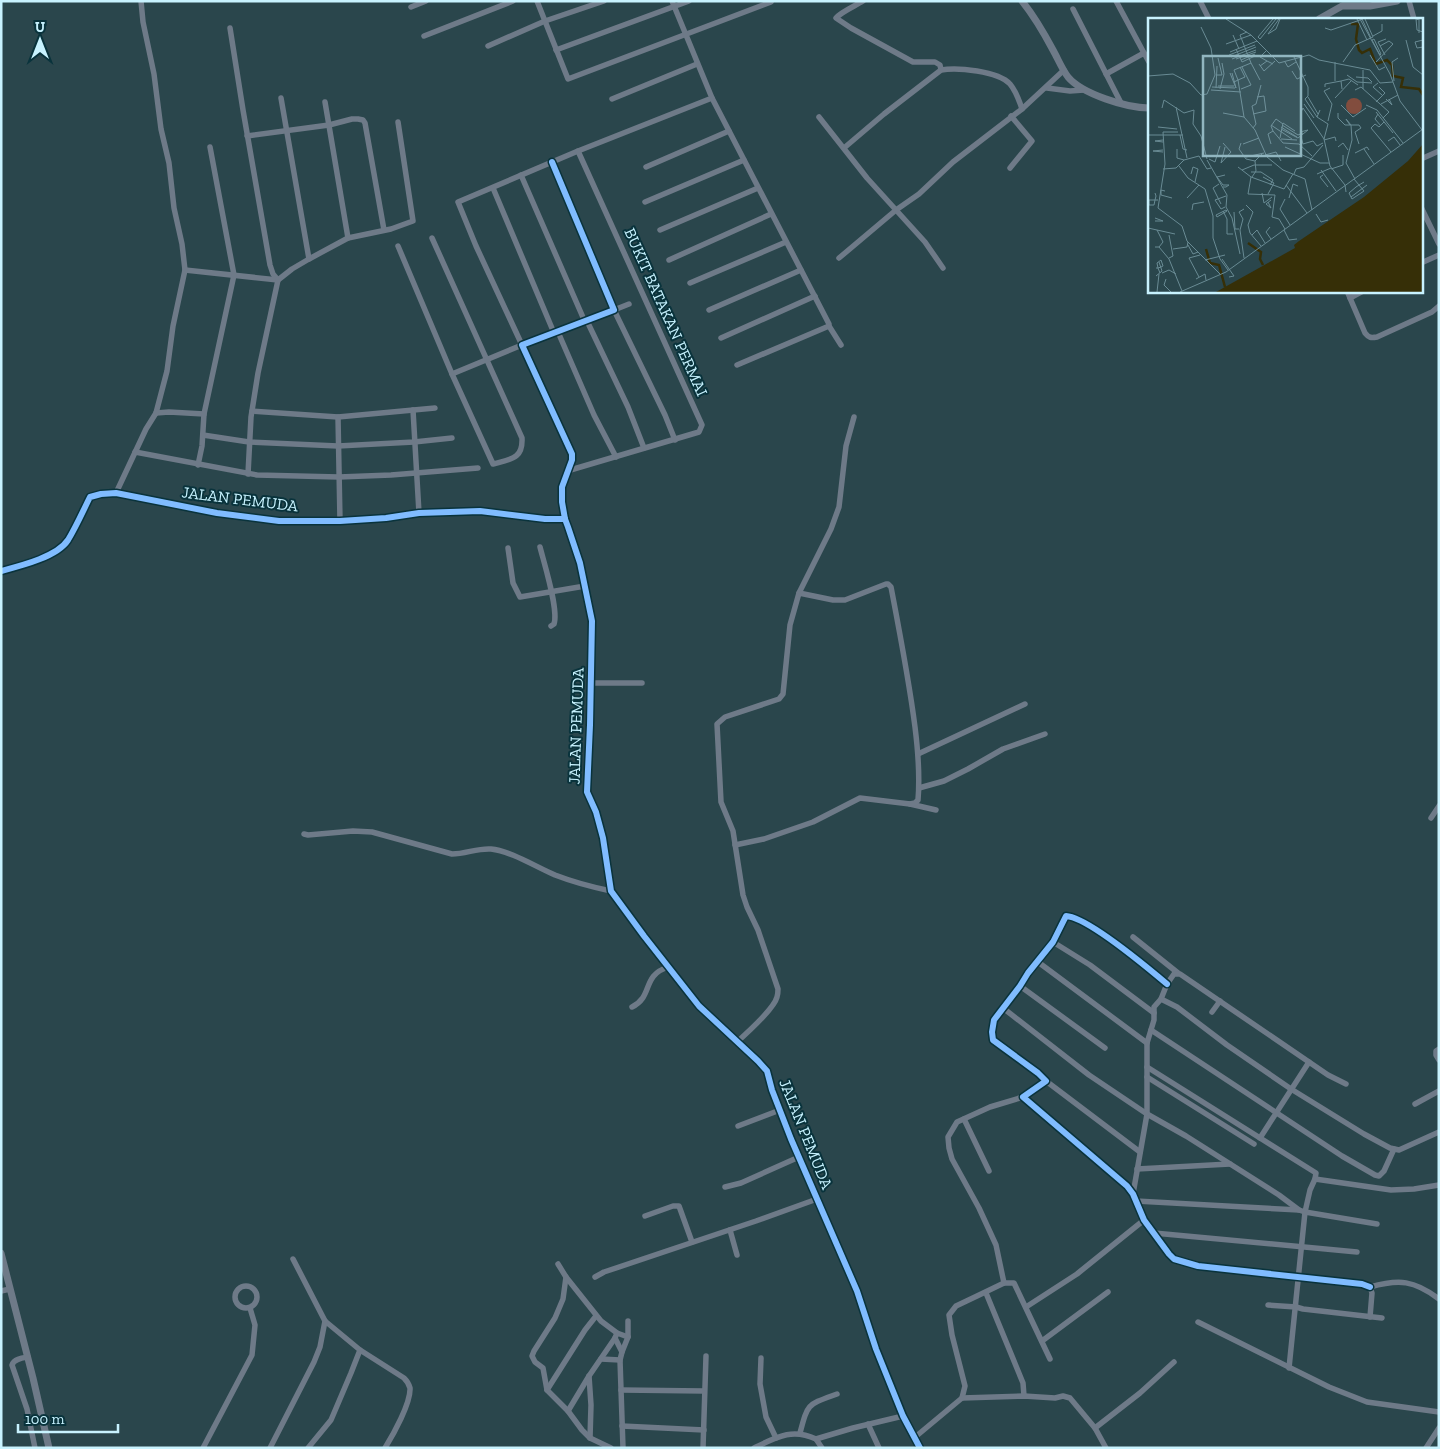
<svg xmlns="http://www.w3.org/2000/svg" width="1440" height="1449" font-family="'Zilla Slab',serif">
<rect width="100%" height="100%" fill="#2a464c"/>
<g fill="none" stroke-linecap="round" stroke-linejoin="round">
<g stroke="#6e7a88" stroke-width="5.5">
<polyline points="537,1 568,79 771,2"/>
<path d="M863,1c-8,5 -22,11 -27,17l15,10 62,34h22l5,3 1,5"/>
<polyline points="1116,1 1144,53"/>
<polyline points="1200,1 1209,19"/>
<polyline points="1409,1 1414,19"/>
<polyline points="411,7 426,1"/>
<polyline points="1073,9 1121,103"/>
<polyline points="230,28 243,110 270,265 273,274 278,280"/>
<polyline points="424,36 513,1"/>
<polyline points="488,46 545,21 604,1"/>
<polyline points="556,50 689,1"/>
<polyline points="1106,74 1144,53 1149,62"/>
<polyline points="1047,88 1070,91 1084,90"/>
<polyline points="712,98 829,324 829,326 841,345"/>
<polyline points="612,99 697,64"/>
<polyline points="325,102 348,238"/>
<polyline points="819,117 867,178 896,210 919,194 953,162 1022,109 1064,70"/>
<polyline points="247,136 329,125 352,119 358,119 363,120 365,123 384,230"/>
<path d="M844,148l40,-34 57,-44c16,-3 57,1 69,14 6,7 9,16 12,25"/>
<polyline points="1421,159 1439,151"/>
<polyline points="552,162 614,310 522,345 572,454 572,460 562,487 562,502 565,519 568,527 580,563 592,621 590,725 587,792 596,812 603,838 611,891 644,936 699,1006 758,1061 767,1071 772,1090 791,1139 857,1291 876,1349 903,1416 920,1448"/>
<polyline points="646,167 729,131"/>
<polyline points="1010,168 1032,141 1011,116"/>
<polyline points="521,175 585,322"/>
<polyline points="493,188 554,333"/>
<polyline points="645,202 744,160"/>
<polyline points="1421,207 1439,244"/>
<polyline points="660,230 758,188"/>
<path d="M398,246l54,128 41,90c18,-5 30,-5 29,-26l-90,-200"/>
<polyline points="839,258 896,210 925,242 943,268"/>
<polyline points="309,259 348,238 391,229 413,221 398,122"/>
<polyline points="669,260 771,214"/>
<polyline points="1421,263 1439,255"/>
<polyline points="185,270 278,280"/>
<polyline points="690,283 786,242"/>
<path d="M1347,291l18,42c4,5 6,5 12,4l55,-25 7,-6"/>
<polyline points="1350,298 1363,291"/>
<polyline points="629,304 614,310 665,415 675,440"/>
<polyline points="709,310 801,270"/>
<polyline points="587,321 628,407 644,448"/>
<polyline points="558,332 594,415 616,457"/>
<polyline points="721,338 815,296"/>
<polyline points="737,365 829,326"/>
<polyline points="452,374 522,345 476,246 458,202 578,151 712,98 672,1"/>
<polyline points="413,410 419,513"/>
<polyline points="252,411 338,417 435,408"/>
<polyline points="156,413 169,412 204,414"/>
<polyline points="338,417 340,521"/>
<polyline points="203,435 249,442 338,446 414,442 452,438"/>
<polyline points="135,452 257,475 339,477 391,475 478,468"/>
<polyline points="198,465 202,446 204,414 234,275 210,147"/>
<polyline points="567,471 699,432 702,425 578,151"/>
<polyline points="248,474 251,417 258,373 278,280 292,269 309,259 281,98"/>
<polyline points="116,493 146,429 156,413 167,371 173,326 185,270 182,244 174,208 169,163 161,129 154,74 143,22 141,1"/>
<path d="M540,547c4,16 19,63 14,77l-3,2"/>
<polyline points="508,548 513,583 520,597 585,586"/>
<path d="M1,571c19,-5 56,-14 67,-31 8,-13 15,-29 22,-43l11,-3 15,-1 101,20 62,8h61l46,-3 33,-5 61,-2 65,8h20"/>
<polyline points="591,683 642,683"/>
<polyline points="918,754 1025,704"/>
<polyline points="919,788 944,781 968,769 1003,749 1045,734"/>
<polyline points="910,804 936,810"/>
<polyline points="1431,818 1439,806"/>
<path d="M304,834l4,1 45,-4 19,1 80,22c14,0 25,-6 39,-5 20,2 45,18 64,26 18,7 37,12 56,16"/>
<path d="M735,845l29,-6 49,-17 47,-24 50,6 5,-1 3,-3c2,-24 0,-49 -3,-73 -6,-47 -15,-93 -24,-140l-3,-3h-2l-41,16h-12l-34,-7"/>
<polyline points="1133,937 1178,973"/>
<polyline points="1053,942 1090,965 1154,1013"/>
<polyline points="1038,962 1147,1043"/>
<path d="M1167,984c-19,-16 -80,-67 -101,-68l-13,26 -25,31 -8,13 -26,34 -2,12 1,8 45,33 8,8 -23,16 104,89 6,8 11,26 25,34 5,5 24,7 164,18 8,3"/>
<polyline points="1020,986 1105,1048"/>
<polyline points="1161,999 1177,1007 1227,1045 1291,1089 1364,1134 1390,1148 1399,1150 1439,1132"/>
<path d="M632,1007c22,-11 9,-31 36,-40"/>
<polyline points="1003,1008 1089,1075 1147,1114 1186,1136 1279,1195 1299,1210 1305,1212 1377,1224"/>
<polyline points="1212,1012 1220,1001"/>
<polyline points="1151,1030 1342,1156 1375,1175 1379,1176 1384,1171 1394,1149"/>
<path d="M737,1042c10,-9 37,-33 40,-45 1,-3 1,-5 1,-8l-20,-59 -11,-23 -4,-12 -10,-64 -12,-29 -4,-78 8,-7 54,-18 4,-5 7,-69 9,-32 32,-64 8,-22 7,-61 8,-29"/>
<polyline points="1439,1049 1436,1051 1436,1055 1439,1060"/>
<polyline points="1147,1067 1316,1173 1315,1179 1310,1190 1305,1212 1289,1368"/>
<polyline points="1147,1077 1254,1144"/>
<polyline points="1046,1081 1140,1152"/>
<polyline points="1415,1104 1439,1091"/>
<polyline points="964,1119 989,1171"/>
<polyline points="738,1126 780,1110"/>
<polyline points="1260,1138 1309,1062"/>
<polyline points="1137,1169 1230,1164"/>
<polyline points="1315,1179 1391,1190 1414,1189 1439,1185"/>
<polyline points="725,1187 741,1183 799,1157"/>
<polyline points="1133,1194 1147,1114 1147,1043 1154,1020 1154,1007 1161,999 1167,984 1174,974 1180,974 1328,1075 1346,1084"/>
<polyline points="1136,1201 1299,1210"/>
<polyline points="645,1216 673,1206 679,1206 692,1242"/>
<polyline points="730,1230 737,1255"/>
<polyline points="1154,1233 1357,1252"/>
<path d="M293,1259l32,62 35,29 44,28c3,3 5,6 6,10 1,15 -17,47 -25,60"/>
<polyline points="558,1264 566,1277 563,1299 555,1318 534,1351 532,1356 535,1362 543,1368 547,1390 568,1411 582,1430 590,1438 611,1448"/>
<polyline points="566,1277 601,1321 617,1333 628,1337"/>
<polyline points="595,1277 604,1272 756,1221 817,1199"/>
<polyline points="1004,1283 996,1245 979,1208 952,1159 949,1148 948,1137 957,1122 990,1107 1023,1097"/>
<circle cx="246" cy="1297" r="11"/>
<path d="M1370,1287c29,-8 44,-7 69,12"/>
<polyline points="1,1291 10,1289"/>
<polyline points="986,1293 1023,1383 1024,1396"/>
<polyline points="1268,1305 1296,1307 1303,1309 1382,1318"/>
<polyline points="1026,1307 1077,1274 1144,1220"/>
<polyline points="1370,1317 1372,1293 1370,1287"/>
<polyline points="1198,1322 1329,1387 1367,1402 1439,1412"/>
<polyline points="615,1338 622,1352 620,1360 623,1448"/>
<polyline points="1042,1341 1108,1292"/>
<polyline points="622,1352 628,1337 628,1321"/>
<path d="M28,1357c-6,1 -14,2 -16,8l15,44 8,39"/>
<polyline points="761,1358 760,1384 766,1417 776,1438"/>
<polyline points="601,1359 620,1360"/>
<polyline points="589,1376 591,1405 590,1438"/>
<polyline points="547,1390 585,1330 596,1316"/>
<polyline points="621,1390 704,1391"/>
<polyline points="962,1398 965,1386 952,1335 949,1315 956,1306 977,1296 1004,1283 1014,1283 1050,1359"/>
<polyline points="568,1411 589,1376 615,1338 617,1333"/>
<polyline points="868,1424 879,1448"/>
<polyline points="622,1426 704,1430"/>
<polyline points="1095,1428 1140,1393 1174,1362"/>
<path d="M800,1433c8,-30 7,-28 37,-39"/>
<polyline points="914,1438 962,1398 1024,1396 1055,1398 1063,1396 1070,1398 1095,1428 1106,1448"/>
<polyline points="816,1439 822,1448"/>
<polyline points="203,1448 252,1355 255,1325 250,1308"/>
<polyline points="270,1448 314,1362 320,1347 325,1321"/>
<polyline points="308,1448 331,1420 351,1373 360,1350"/>
<polyline points="703,1448 706,1356"/>
<path d="M754,1448c23,-11 38,-20 62,-9l37,-11 50,-12"/>
<polyline points="1426,1448 1439,1428"/>
</g>
<g stroke="#6e7a88" stroke-width="7">
<path d="M1022,1c12,15 22,32 31,49 5,9 9,19 15,27 14,17 59,31 81,31"/>
<polyline points="1319,19 1342,6 1370,6 1397,1"/>
<polyline points="1,1253 33,1378 49,1448"/>
</g>
<g stroke="#09333c" stroke-width="9">
<g id="cycleway">
<polyline points="552,162 614,310 522,345 572,454 572,460 562,487 562,502 565,519 568,527 580,563 592,621 590,725 587,792 596,812 603,838 611,891 644,936 699,1006 758,1061 767,1071 772,1090 791,1139 857,1291 876,1349 903,1416 920,1448"/>
<path d="M1,571c19,-5 56,-14 67,-31 8,-13 15,-29 22,-43l11,-3 15,-1 101,20 62,8h61l46,-3 33,-5 61,-2 65,8h20"/>
<path d="M1167,984c-19,-16 -80,-67 -101,-68l-13,26 -25,31 -8,13 -26,34 -2,12 1,8 45,33 8,8 -23,16 104,89 6,8 11,26 25,34 5,5 24,7 164,18 8,3"/>
</g>
</g>
<use href="#cycleway" stroke="#80bcff" stroke-width="6"/>
</g>
<g text-anchor="middle" dominant-baseline="central" stroke-width="4" stroke-linejoin="round" paint-order="stroke">
<g font-size="16" fill="#c8f3ff" stroke="#09333c">
<text transform="translate(666 312) rotate(66)">BUKIT BATAKAN PERMAI</text>
<text transform="translate(240 499) rotate(7)">JALAN PEMUDA</text>
<text transform="translate(576 726) rotate(-88)">JALAN PEMUDA</text>
<text transform="translate(806 1134) rotate(68)">JALAN PEMUDA</text>
</g>
</g>
<g transform="translate(1148 18)">
<rect width="275" height="275" fill="#2a464c"/>
<path d="M198 88a8 8 0 1 1 16 0a8 8 0 1 1-16 0Z" fill="#824d3e"/>
<path d="M275,126v148h-207l79,-44 -1,-3 5,-4 65,-44 44,-36z" fill="#362f07"/>
<path fill="none" stroke="#362f07" stroke-width="2.5" d="M203,6h7l-2,15 3,11 3,3 8,-4 6,15 11,-4 5,5 1,11 10,2 -2,9 18,2 4,6M100,225l13,9 -1,7 3,6M58,231l4,14 9,2 6,22"/>
<path fill="none" stroke="#698b94" stroke-width="1" d="M78,1l25,16 28,28 30,-8 10,5 51,10 10,13 13,-1M209,1l10,21M212,1l30,55 10,27 22,29M214,1l9,19M268,1l1,11 6,2M268,2l3,-1v14M177,10l6,2 32,-11M120,16l8,-5 4,-10M120,16l11,-15M85,17l6,14M225,18l9,-5v-7M110,19l2,2 16,-20M110,19l15,-18M226,21l7,15 -1,1 -8,-15zM258,22l7,27 10,8M275,22l-8,2 2,6 6,-1M78,26l25,-9M88,31l6,13 13,-6M119,32l-7,7 7,4M82,34l27,-11M81,37l26,-10M222,37l9,15 6,-3M237,37l-7,-13 8,-3M83,39l25,-10M146,39l14,30v9l-3,3 12,18M84,41l24,-9M88,41l20,-7M93,42l14,-6M137,44l3,5 8,-5M195,44l12,-17 18,-8 -8,-18M228,44l17,-18 -4,-3 -9,5M103,45l9,17M111,46l5,7 11,-10M112,48l7,-5 6,3M92,49l5,10 -7,3 6,37 11,13 12,27 16,13 22,9 7,31M215,52v19M144,53l5,8 9,-4M82,55l6,15M84,55l4,15M68,57h6l-4,-17M199,57l10,7 15,1M0,58l25,-2 17,9 11,12 6,-1 8,-19 -4,-27 -10,-21M208,59l12,1 4,4M187,63v-19M246,63l-2,-19 6,-4M86,64l4,-2 -4,-10 17,-7 -11,-28 7,-3M230,65l-5,4 9,8M70,68h16M64,69l23,1M177,69v-3l16,-3M68,70l1,-22M72,71l4,-15 -2,-11M93,71l10,-4 -9,-18M194,71l-1,-8 8,-2 9,6M63,72l30,2M207,72l6,-3 28,25 -6,6M160,79l10,17M187,80l16,-17M238,81l6,6 -3,-6M228,84l9,-9 -6,-6M156,86l10,14M233,86l17,-9M193,87l12,12 13,-9M218,87l11,5 26,33M28,89l11,51M14,90l2,-8 20,13 10,-3 -1,14 8,12 6,23M172,92l-3,7 11,7 -4,15M153,94l2,-4 21,31M228,94l17,21M75,95l21,4M190,95v5l7,7h6l1,15 -6,23 9,16M105,96l13,-3 -2,-15 -7,1M230,96l-3,5 6,7M180,103l4,-17 -8,-13 6,-3M236,104l-5,5 -4,-3 -4,4 20,24M135,106l-7,-5 -5,7 2,5 10,12 16,1 13,12M123,107l21,14M134,107l16,10 5,-2M202,107l-4,-6 5,6h8l2,3 -6,4 4,12M10,109l19,2M133,109l16,10M105,110l3,-4 -4,-18 4,-2 5,-19M133,111l17,9 10,-8 -8,2M30,114h-15l2,32 -7,44 24,18 5,15 33,33M0,117h35M32,117l3,14 4,1M153,119l2,7 10,-3 4,5 6,-3M132,120l3,-15 12,8M133,121l16,1M176,121l6,27 15,19 1,7M176,122l11,-3 1,4M240,123l6,-4 6,8M15,124l-8,-1 8,-1M75,125l8,9 -10,11 4,-16M93,125l-2,6 7,10 9,2 7,-7M95,126l16,-6M123,126l-3,-10 5,-3M137,129l35,16h9M190,129l5,-4 5,7M29,131v9l7,2M216,131l10,15M15,132l-10,1 10,1M207,135l12,-6 2,3M117,137l11,-3 5,9M98,139l18,-4M61,141l6,3 5,-16M59,142l20,35 -1,12 6,11 8,36M31,148l9,12 17,11 8,27v22l7,21 8,11M90,149l13,10 33,12 9,-15M15,151l13,-1 8,-8 15,-4 8,13 4,-1M183,151l12,-4v-10M94,152l12,-5h18M173,152l15,21M103,154h10l12,8 -3,5M43,156l2,-7 5,2 -3,13M146,156l2,-5 8,-2 19,-22M169,156l14,-6M175,157l-3,2 8,10M103,159l-3,17 27,1 -3,22 7,2 6,10M104,159l4,-6 -1,-10M115,159l11,6 -6,11M206,161l10,12 -12,8 -3,-6 7,-6 3,-2 5,-3M71,166l-6,4 8,16M138,167l21,28M75,169h3l3,-2h-6l-6,-8 8,-2M17,173l-4,-1v5l11,3M7,175l1,3 -1,4 -1,5h-5v-5h9M114,175l2,10 8,-6M203,179l16,-12M39,180l12,-13M141,180l4,-14 5,2M137,181l-5,10 10,16M120,184l3,6 -5,-4 5,-4M98,187l7,7 -5,13 2,8 11,13M77,189l-4,2 -6,-9 11,-4M96,191l-5,3 4,7 -3,11 4,28M44,192l1,-6 11,-2M78,192l1,1 -10,6 -1,-2zM75,193l4,8v15h6M86,194l1,17h4M168,196l5,8 7,-2M7,200l8,3h-8M122,209l-4,5 5,7M0,210l27,6M9,212l6,12 -4,5M136,212l5,10 8,-1M104,217l5,-5 8,13M40,227l5,9 5,-2M7,229h4l10,12 13,32M25,231l14,-2 1,-5M21,240l4,-2 -4,-21M74,241l12,17 -5,1M57,242l20,-5M8,250h2l3,-1 2,-1 -2,-6 -4,3 1,5 2,5M14,255l7,-3 7,4M8,258l6,-5 -3,-9M51,259l-10,-19 11,-3M18,261l-2,6 7,7M48,261l9,-5 1,6M9,274l2,-18M32,274l46,-20 197,-143"/>
<path fill="#91b6c0" fill-opacity="0.15" stroke="#91b6c0" stroke-width="2.5" d="M55,38h98v100h-98z"/>
<rect width="275" height="275" fill="none" stroke="#c8f3ff" stroke-width="2.5"/>
</g>
<rect width="1440" height="1449" fill="none" stroke="#c8f3ff" stroke-width="5"/>
<g transform="translate(40 40)" stroke="#09333c" stroke-width="4" paint-order="stroke">
<path d="M0-4L9 19L0 12L-9 19Z" fill="#c8f3ff"/>
<text y="-8" font-size="14" font-weight="bold" text-anchor="middle" fill="#c8f3ff">U</text>
</g>
<path d="M18 1424v8h100v-8" fill="none" stroke="#c8f3ff" stroke-width="2.5"/>
<text x="25" y="1424" font-size="15" fill="#c8f3ff" stroke="#09333c" stroke-width="4" paint-order="stroke">100 m</text>
</svg>
